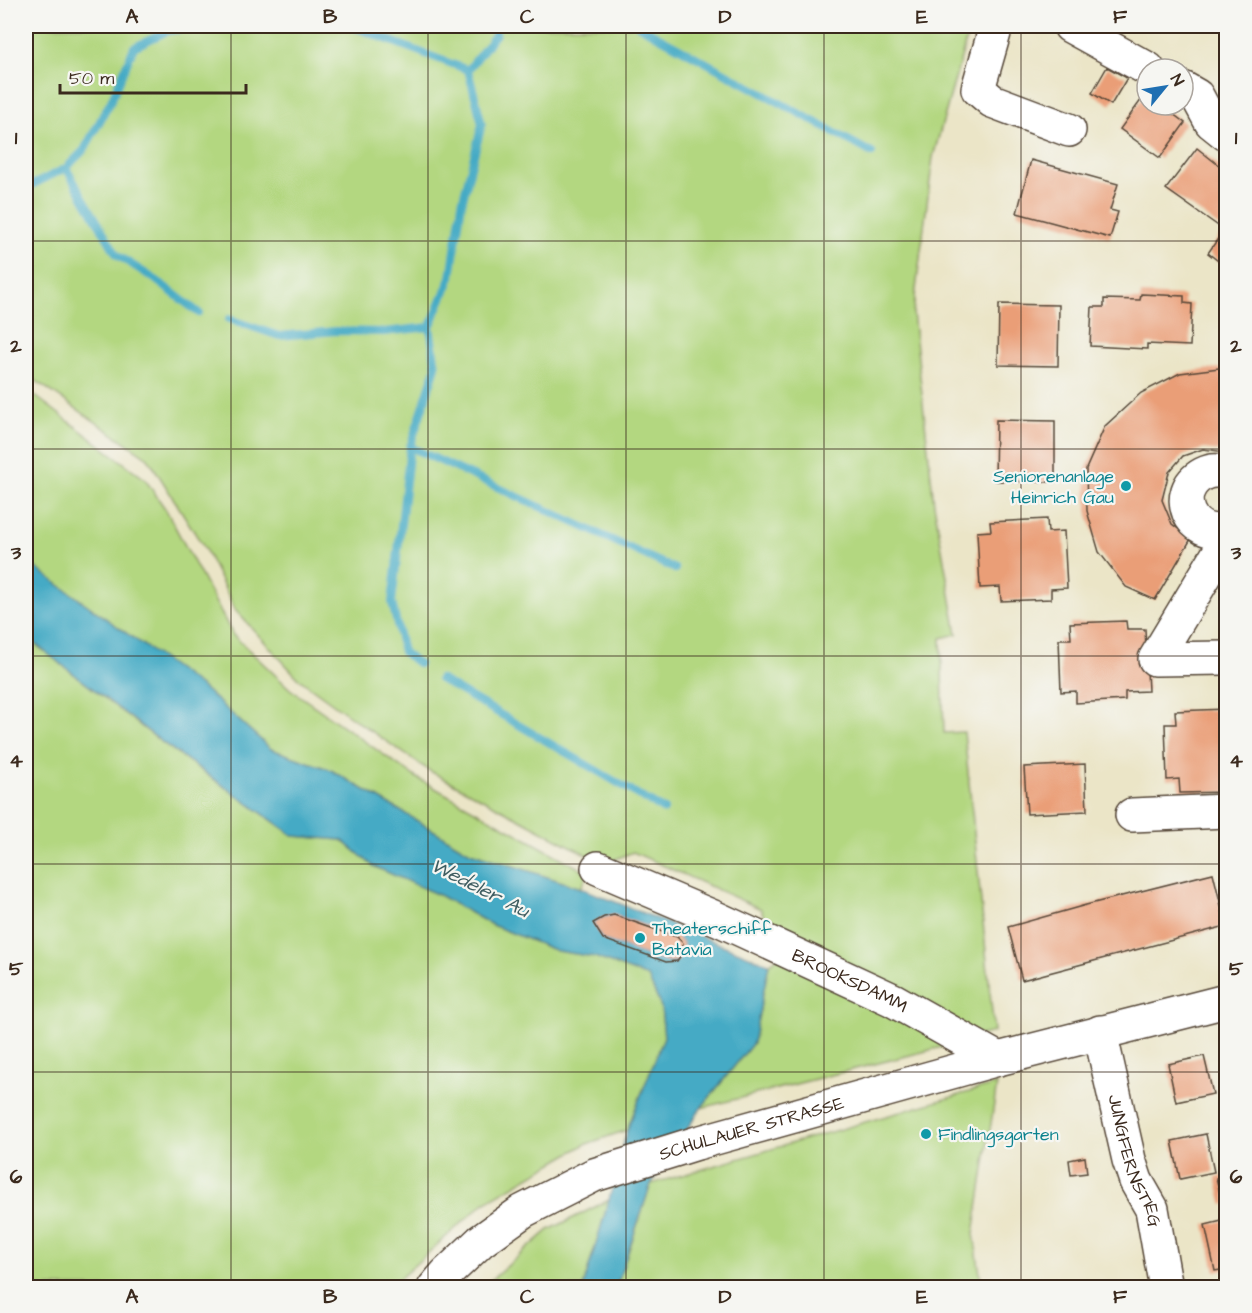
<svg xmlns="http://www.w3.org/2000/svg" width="1252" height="1313" font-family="'Architects Daughter',sans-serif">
<rect width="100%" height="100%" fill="#f6f6f2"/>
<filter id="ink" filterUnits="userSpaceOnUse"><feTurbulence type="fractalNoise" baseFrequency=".0167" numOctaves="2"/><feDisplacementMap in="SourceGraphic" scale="12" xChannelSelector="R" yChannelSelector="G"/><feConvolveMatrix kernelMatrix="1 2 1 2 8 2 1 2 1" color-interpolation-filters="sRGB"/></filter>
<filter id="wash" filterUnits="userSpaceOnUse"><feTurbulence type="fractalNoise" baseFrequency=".008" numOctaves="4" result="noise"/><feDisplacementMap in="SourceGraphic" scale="24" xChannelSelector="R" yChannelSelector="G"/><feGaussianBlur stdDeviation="1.35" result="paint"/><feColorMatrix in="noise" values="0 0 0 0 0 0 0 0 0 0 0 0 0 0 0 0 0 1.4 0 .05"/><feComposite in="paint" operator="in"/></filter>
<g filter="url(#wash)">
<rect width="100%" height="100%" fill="#ebe5c7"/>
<g fill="#b3d780" stroke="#77804f" stroke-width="1.5">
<polygon points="26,26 970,26 933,157 913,313 934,504 957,634 941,638 944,733 964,732 994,1032 973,1037 768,928 761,909 633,852 604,864 430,771 358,722 299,679 236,611 205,549 148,458 26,374"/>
<polygon points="26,389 145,479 166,510 233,635 290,689 417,778 588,873 581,888 470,852 331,770 271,749 203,688 26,561"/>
<polygon points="26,637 161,742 294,836 342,840 374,866 439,895 492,925 557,951 595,957 648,977 661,1007 664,1037 627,1130 584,1145 484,1203 399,1279 394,1287 26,1287"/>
<polygon points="780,956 954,1044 701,1108 753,1043 769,964"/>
<polygon points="997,1084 974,1234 982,1287 616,1288 651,1184"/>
<polygon points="609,1200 583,1287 483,1287 549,1230"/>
</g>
<path fill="#45aac5" stroke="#406a72" stroke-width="1.5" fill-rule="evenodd" d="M26,561l177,127 68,61 60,21 139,82 111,36 188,76 -16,79 -52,65 -50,76 -35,103h-33l26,-87 18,-70 37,-93 -3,-30 -13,-30 -53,-20 -38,-6 -65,-26 -53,-30 -66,-29 -31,-26 -48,-4 -132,-94 -136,-105zM614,915l63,22 6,6 -1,10 -5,8 -11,1 -63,-23 -9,-16 10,-6z"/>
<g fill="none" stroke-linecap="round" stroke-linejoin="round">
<g stroke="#45aac5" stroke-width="8">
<polyline points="351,26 468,70"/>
<polyline points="639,26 872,153"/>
<polyline points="66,168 117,255 156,280 199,313"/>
<polyline points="26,188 66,168 84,150 111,101 134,47 168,31 200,26"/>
<polyline points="229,319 279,336 336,331 384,332 430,327"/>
<polyline points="410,447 675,569"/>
<polyline points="419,664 403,652 392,602 410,447 436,367 430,327 451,277 462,203 482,124 468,70 496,34 496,26"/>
<polyline points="440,679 664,810"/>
</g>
</g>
<g id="blocks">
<g fill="#ea9e77">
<polygon points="1107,67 1127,78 1111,105 1092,93"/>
<polygon points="1147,92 1147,105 1161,105 1185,123 1160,158 1120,129"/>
<polygon points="1197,148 1226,171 1226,227 1224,230 1166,189"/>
<polygon points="1031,160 1118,184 1110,210 1118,212 1110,238 1017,213"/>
<polygon points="1224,230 1226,232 1226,267 1208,253"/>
<polygon points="1141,294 1184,296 1184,303 1192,304 1190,346 1147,344 1147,349 1090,346 1092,307 1104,307 1104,299 1140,300"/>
<polygon points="999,304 1059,305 1058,366 998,365"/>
<polygon points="1219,368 1226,371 1226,452 1203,449 1183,456 1169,472 1162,500 1172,524 1191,539 1155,600 1126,587 1099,552 1087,511 1086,469 1105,426 1141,393 1180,373"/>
<polygon points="996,420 1055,421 1055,482 995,481"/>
<polygon points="1047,519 1048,532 1064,531 1067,588 1051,589 1051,599 1001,601 1000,587 980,588 977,532 991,531 990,522"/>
<polygon points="1126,621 1127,629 1145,629 1148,691 1125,692 1125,700 1076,703 1076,691 1061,692 1059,639 1071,639 1070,623"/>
<polygon points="1226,709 1226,792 1180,793 1179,779 1167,780 1165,724 1176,724 1175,711"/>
<polygon points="1085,764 1087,811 1027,814 1024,767"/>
<polygon points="1213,873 1226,926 1022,980 1008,927 1086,905"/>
<polygon points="614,915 677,937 683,943 682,953 677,961 666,962 603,939 593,923 604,917"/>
<polygon points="1204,1056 1213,1094 1176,1102 1168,1064"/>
<polygon points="1206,1134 1214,1172 1180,1179 1172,1141"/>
<polygon points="1085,1157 1087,1173 1071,1175 1069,1160"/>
<polygon points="1226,1175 1226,1204 1223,1205 1216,1178"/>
<polygon points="1226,1220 1226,1269 1215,1271 1205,1225"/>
</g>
</g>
</g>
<g filter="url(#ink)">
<use href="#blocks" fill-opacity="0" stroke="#554637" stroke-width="1.5"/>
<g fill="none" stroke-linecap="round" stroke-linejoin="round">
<g stroke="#554637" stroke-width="36">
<g id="minor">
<polyline points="996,26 978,89 992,101 1069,130"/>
<polyline points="1070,26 1148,69"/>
<polyline points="1183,88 1197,96 1211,122 1226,134"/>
<path d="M1226,473c-7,-3 -15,-3 -23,1 -33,18 -13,66 23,55"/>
<polyline points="1226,541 1155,659 1226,658"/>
<polyline points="1132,815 1226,811"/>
<path id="s1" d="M598,868l120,51 175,81 105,59"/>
<path id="s2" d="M1100,1032l29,128 7,21 16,28 14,79"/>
<path id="s3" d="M434,1288l12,-14 35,-33 42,-30 71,-36 103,-32 301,-84 228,-58"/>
</g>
</g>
<use href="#minor" stroke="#fff" stroke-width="33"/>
</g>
</g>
<path fill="none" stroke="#3b2a1e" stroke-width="1.5" stroke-opacity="0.55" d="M231,26v1262M428,26v1262M626,26v1262M824,26v1262M1021,26v1262M26,241h1200M26,449h1200M26,656h1200M26,864h1200M26,1072h1200"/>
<g fill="#0f9aa8" stroke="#f6f6f2" stroke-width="2">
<circle cx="1126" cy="486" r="6"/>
<circle cx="640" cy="938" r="6"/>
<circle cx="926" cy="1134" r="6"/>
</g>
<g text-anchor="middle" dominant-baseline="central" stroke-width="4.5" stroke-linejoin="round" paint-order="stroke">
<g font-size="18" fill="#0d838f" stroke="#f6f6f2" text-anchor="start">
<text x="1114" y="476" text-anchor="end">Seniorenanlage<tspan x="1114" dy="21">Heinrich Gau</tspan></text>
<text x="652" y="928">Theaterschiff<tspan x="652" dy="21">Batavia</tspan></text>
<text x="938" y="1134">Findlingsgarten</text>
</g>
<g font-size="18" fill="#3b2a1e" stroke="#f6f6f2">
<text stroke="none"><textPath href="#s1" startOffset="276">BROOKSDAMM</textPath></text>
<text stroke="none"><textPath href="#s3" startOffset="362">SCHULAUER STRASSE</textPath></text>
<text stroke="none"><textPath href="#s2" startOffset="134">JUNGFERNSTIEG</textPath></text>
</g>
<g font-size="20" font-style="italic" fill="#3f5d61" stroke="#f6f6f2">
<text transform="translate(480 888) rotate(27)">Wedeler Au</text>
</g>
</g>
<rect width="1252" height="1313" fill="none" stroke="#f6f6f2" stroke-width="66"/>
<g transform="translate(1165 87) rotate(60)"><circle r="28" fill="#f6f6f2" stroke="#aba49d" stroke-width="1.5"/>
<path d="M0-4.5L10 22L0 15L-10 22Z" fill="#1f6fb2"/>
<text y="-9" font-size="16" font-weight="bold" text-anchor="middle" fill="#3b2a1e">N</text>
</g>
<path d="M60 84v9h186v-9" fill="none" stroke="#3b2a1e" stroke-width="3"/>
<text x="69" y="84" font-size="18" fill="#3b2a1e" stroke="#f6f6f2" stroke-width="4.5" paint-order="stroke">50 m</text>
<rect x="33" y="33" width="1186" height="1247" fill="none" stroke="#3b2a1e" stroke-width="2"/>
<g font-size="20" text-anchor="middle" font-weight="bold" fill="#3b2a1e">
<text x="132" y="23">A</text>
<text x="330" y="23">B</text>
<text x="527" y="23">C</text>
<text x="725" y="23">D</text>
<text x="922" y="23">E</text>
<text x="1120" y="23">F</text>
<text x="16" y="144">1</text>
<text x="1236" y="144">1</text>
<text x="16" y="352">2</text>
<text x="1236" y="352">2</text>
<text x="16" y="559">3</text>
<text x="1236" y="559">3</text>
<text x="16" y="767">4</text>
<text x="1236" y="767">4</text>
<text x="16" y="975">5</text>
<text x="1236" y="975">5</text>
<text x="16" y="1183">6</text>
<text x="1236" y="1183">6</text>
<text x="132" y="1303">A</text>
<text x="330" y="1303">B</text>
<text x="527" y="1303">C</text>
<text x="725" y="1303">D</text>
<text x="922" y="1303">E</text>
<text x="1120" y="1303">F</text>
</g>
</svg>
